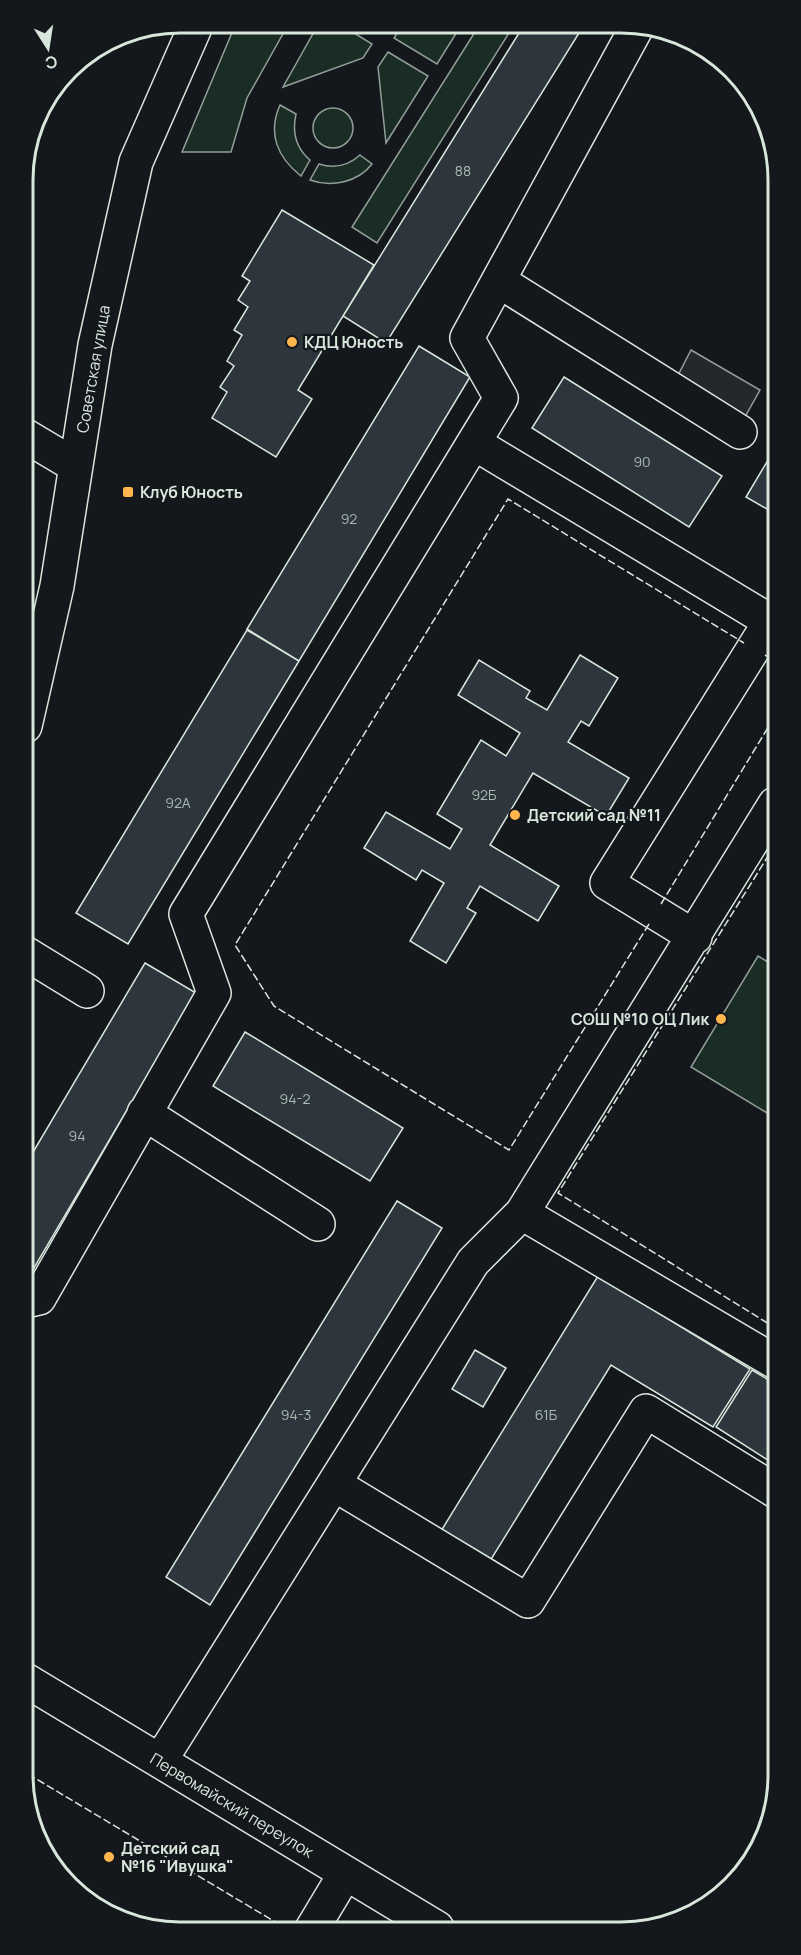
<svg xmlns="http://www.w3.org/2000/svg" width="801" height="1955" viewBox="0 0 801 1955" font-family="Manrope,sans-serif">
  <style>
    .green { fill: #1a2d24; stroke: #939e99; stroke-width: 1.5 }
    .parking { fill: #24282b; stroke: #939e99; stroke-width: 1.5 }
    .building { fill: #2c363c; stroke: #d8e6dc; stroke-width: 1.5 }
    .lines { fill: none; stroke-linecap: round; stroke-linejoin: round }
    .minor-casing { stroke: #d8e6dc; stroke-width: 36 }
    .minor { stroke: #14181c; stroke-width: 33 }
    .fence { stroke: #d8e6dc; stroke-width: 1.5; stroke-dasharray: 8 3; stroke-linecap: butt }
    .poi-dot { fill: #ffb74d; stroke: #14181c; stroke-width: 2 }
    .labels { text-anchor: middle; stroke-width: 4.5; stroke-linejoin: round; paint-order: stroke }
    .number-label { font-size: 14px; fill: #adbab4 }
    .poi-label { font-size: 16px; font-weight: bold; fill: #d8e6dc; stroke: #14181c; text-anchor: start }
    .street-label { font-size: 16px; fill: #d8e6dc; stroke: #14181c }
    .rim { fill: none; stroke: #d8e6dc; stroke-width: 3 }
  </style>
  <rect width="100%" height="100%" fill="#14181c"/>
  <!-- green -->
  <path class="green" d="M236,23H289L247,98L231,152H182Z
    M319,23H338L372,44L363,58L283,87Z
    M403,24H462L437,64L394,38Z
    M480,24L514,25L377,243L352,227Z
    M388,52L428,76L386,143L378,67Z
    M280,105L296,114C292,132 296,148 310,160L301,176C278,158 267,134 280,105Z
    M313 128a20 20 0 1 1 40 0a20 20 0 1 1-40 0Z
    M360,155L372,164C358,182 332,188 310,180L319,164C335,169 348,166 360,155Z
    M758,956L776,967V1098L767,1113L691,1067Z"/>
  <!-- parking -->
  <path class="parking" d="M691,350L760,390L741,424L673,385Z"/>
  <!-- building -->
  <path class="building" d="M524,25H584L386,343L343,316Z
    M282,210L374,265L298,390L312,399L276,457L212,418L227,392L220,387L234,366L227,361L242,335L234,330L248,307L238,300L250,281L242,276Z
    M419,346L470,377L299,661L247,629Z
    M564,377L722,476L689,527L532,428Z
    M774,450V513L746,497Z
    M247,630L299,661L128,944L76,913Z
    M580,655L618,678L589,726L581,721L568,742L629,778L606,816L533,773L490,845L559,886L538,921L480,886L467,908L476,913L446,963L410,941L444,883L422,870L416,880L364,848L386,812L450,849L462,829L437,814L481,740L506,756L520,733L458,695L479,660L530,691L526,698L547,710Z
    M145,963L196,993L28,1278L26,1164Z
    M245,1032L403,1128L370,1181L213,1086Z
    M397,1201L442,1228L210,1605L166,1577Z
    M598,1276L750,1369L713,1427L611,1365L490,1561L441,1531Z
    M475,1350L506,1368L483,1407L452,1389Z
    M752,1370L777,1385V1466L716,1427Z"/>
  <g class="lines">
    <!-- minor casing -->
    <g class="minor-casing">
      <path id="minor" d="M499,281L740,432
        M24,435L76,466
        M474,443L775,624
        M25,726L57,586L95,345L136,162L197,23
        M695,937L607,883L770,622
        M25,953L87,991
        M144,1113L318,1224
        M522,1213L777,1363
        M26,1301L39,1298L214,993L186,914L501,398L467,338L638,25
        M334,1484L528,1601L646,1411L777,1492
        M27,1681L437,1928
        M160,1761L473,1262L522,1213L775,804
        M312,1929L345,1874"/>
    </g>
    <!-- minor -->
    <use href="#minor" class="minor"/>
    <!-- fence -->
    <path class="fence" d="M765,655L775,661
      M775,845L558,1193L777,1329
      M661,904L775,716
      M649,924L509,1150L274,1006L235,945L508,499L744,643
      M28,1774L287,1929"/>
  </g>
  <!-- markers -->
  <g class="poi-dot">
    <circle cx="292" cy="342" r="6"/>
    <rect x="122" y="486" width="12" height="12" rx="3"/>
    <circle cx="515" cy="815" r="6"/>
    <circle cx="721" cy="1019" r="6"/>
    <circle cx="109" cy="1857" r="6"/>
  </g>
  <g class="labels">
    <!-- number labels -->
    <g class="number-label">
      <text x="463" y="176">88</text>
      <text x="642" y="467">90</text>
      <text x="349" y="524">92</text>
      <text x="484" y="800">92Б</text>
      <text x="178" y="808">92А</text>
      <text x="295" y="1104">94-2</text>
      <text x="77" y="1141">94</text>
      <text x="296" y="1420">94-3</text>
      <text x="546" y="1420">61Б</text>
    </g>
    <!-- poi labels -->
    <g class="poi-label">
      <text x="304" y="348">КДЦ Юность</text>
      <text x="140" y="498">Клуб Юность</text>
      <text x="527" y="821">Детский сад №11</text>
      <text x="709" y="1025" text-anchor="end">СОШ №10 ОЦ Лик</text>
      <text x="121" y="1854">Детский сад<tspan x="121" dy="18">№16 "Ивушка"</tspan></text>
    </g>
    <!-- street labels -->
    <g class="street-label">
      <text transform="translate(93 369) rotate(-80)" y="6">Советская улица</text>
      <text transform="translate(232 1805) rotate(31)" y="6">Первомайский переулок</text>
    </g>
  </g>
  <!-- crop -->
  <path d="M0 0H801V1955H0ZM180 33H621A147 147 0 0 1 768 180V1775A147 147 0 0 1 621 1922H180A147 147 0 0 1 33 1775V180A147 147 0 0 1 180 33Z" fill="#14181c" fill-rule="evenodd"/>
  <path class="rim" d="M180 33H621A147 147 0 0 1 768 180V1775A147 147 0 0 1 621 1922H180A147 147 0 0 1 33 1775V180A147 147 0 0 1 180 33Z"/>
  <!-- north arrow -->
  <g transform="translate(48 48) rotate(168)" stroke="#14181c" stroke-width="4.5" paint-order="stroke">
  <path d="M0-4.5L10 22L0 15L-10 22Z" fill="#d8e6dc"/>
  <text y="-9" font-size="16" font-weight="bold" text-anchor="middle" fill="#d8e6dc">С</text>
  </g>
</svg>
